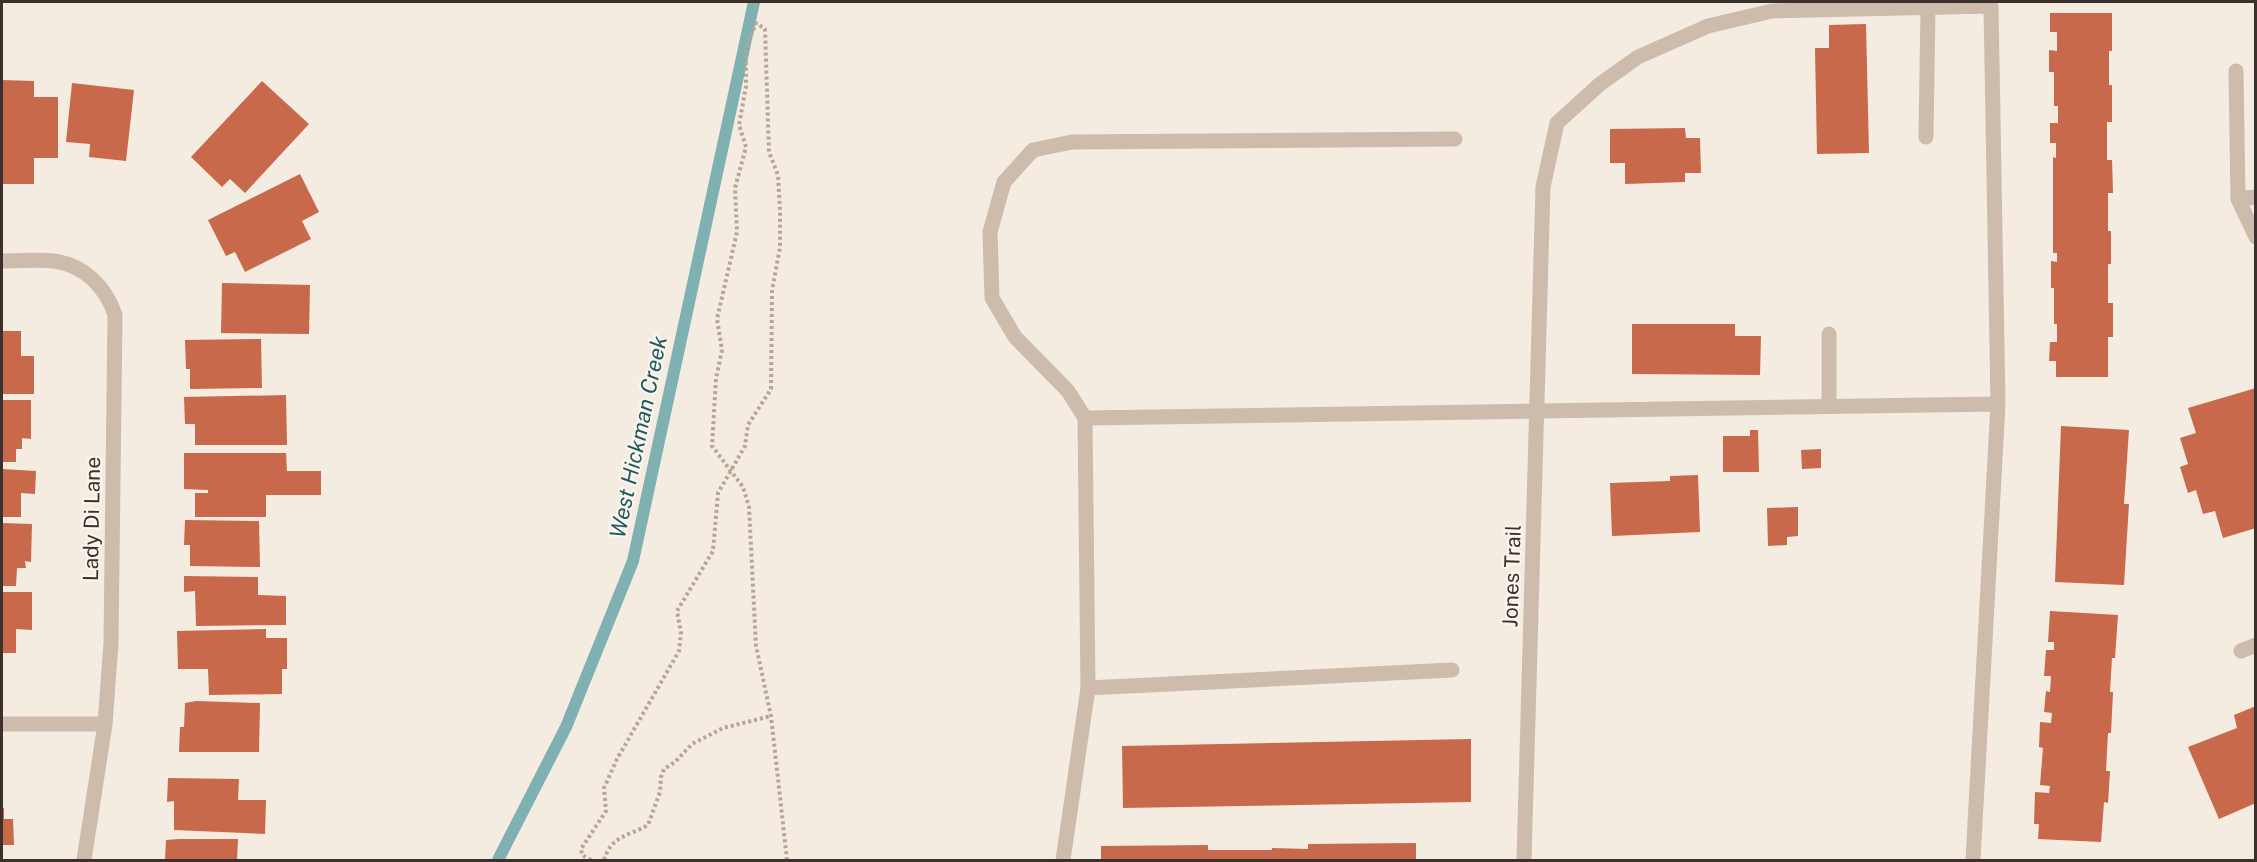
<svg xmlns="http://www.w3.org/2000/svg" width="2257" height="862" viewBox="0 0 2257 862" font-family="'Public Sans',sans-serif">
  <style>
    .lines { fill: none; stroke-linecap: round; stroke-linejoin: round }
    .stream { stroke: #7fb0b2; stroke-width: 12 }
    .building { fill: #c8694b }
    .path { stroke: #b9a596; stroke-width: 4; stroke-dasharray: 3 3; stroke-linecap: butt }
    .minor { stroke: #cdbbac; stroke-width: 15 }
    .labels { text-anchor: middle; stroke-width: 4.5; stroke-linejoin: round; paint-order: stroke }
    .street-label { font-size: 21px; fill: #3b302b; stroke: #fbf5ee }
    .water-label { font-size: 22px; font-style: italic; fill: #1f5a5e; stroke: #fbf5ee }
  </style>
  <rect width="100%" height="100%" fill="#f4ebe1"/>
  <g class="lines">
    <!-- stream -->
    <path class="stream" d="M498,860L566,727L633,561L754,2"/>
  </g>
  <!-- building -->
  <path class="building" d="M2050,13H2112V51H2109V85H2112V122H2107V160H2112L2113,193H2108V231H2111V264H2108V303H2113V337H2108V377H2056V361H2049L2050,342H2057V324H2054V288H2051V261L2057,262V253H2053V157L2056,158V143H2050V123H2058V106H2054V72H2049V50L2057,51V32H2050Z
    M1866,24L1869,153L1817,154L1815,48H1829V25Z
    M2,80L34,81V97H58V158H34V184H2Z
    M262,81L309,124L245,193L230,179L222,187L191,157Z
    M72,83L134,90L126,161L89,157L90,144L66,142Z
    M1685,128L1686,138H1700L1701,173H1685V182L1625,184V163H1610V129Z
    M300,174L319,212L302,221L311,239L245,272L235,252L226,256L208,220Z
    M222,283L310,285L309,334L221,333Z
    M1632,324H1735V336H1761L1760,375L1632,374Z
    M2,331H21V356H34V394H2Z
    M261,339L262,388L190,389V369H186L185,340Z
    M2256,388V528L2223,538L2215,511L2203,514L2196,490L2188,493L2180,467L2188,464L2180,438L2196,433L2188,408Z
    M286,395L287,445H195V424H185L184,397Z
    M2,400H31V439L22,438V449H16V462H2Z
    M2061,426L2129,430L2124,504H2129L2124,585L2055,582Z
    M1750,430H1758L1759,472H1723V436H1750Z
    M1821,449V468L1802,469L1801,450Z
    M184,453H286L287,471H321V495H266V517H195V493H208V490L184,489Z
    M2,469L36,471L35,494L21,493V517H2Z
    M1698,475L1700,532L1612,536L1610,483L1670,481V476Z
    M1798,507V536L1787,537V545L1768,546L1767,508Z
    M185,520L259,521L260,567L190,566V545H184Z
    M2,523L32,524L31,562L25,561L26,568H17L16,586H2Z
    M184,576L258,577V595L286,596V625L196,626L195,591L184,592Z
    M2,592H32V630L16,629V653H2Z
    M2050,611L2118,615L2115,658H2112L2110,692H2113L2111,733H2108L2106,771H2110L2108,803L2104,802L2101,842L2038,839L2039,824H2034L2035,792L2049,793L2050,786L2040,785L2043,748L2039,747L2040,722L2051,723L2052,713L2044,712L2046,691L2050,692L2051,676H2044L2046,650H2054V642H2048Z
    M266,629V638H287V669H282V694L209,695L208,669H178L177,631Z
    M196,701L260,703L259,752H179L180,727H184L185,703Z
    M2256,706V803L2219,819L2188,747L2237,728L2234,715Z
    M1471,739V802L1123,808L1122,746Z
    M168,778L239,779L238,800H266L265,834L174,830V801L167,802Z
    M2,808H4V819H13L14,845H2Z
    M179,839H238L237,860H165L166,840Z
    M1416,843V860H1101V846L1208,845V850H1272V848L1308,849V844Z"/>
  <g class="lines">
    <!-- path -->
    <path class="path" d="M591,860L582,855L581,849L606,811L604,788L617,759L679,651L681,633L677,611L713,551L718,493L745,446L748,425L771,389L772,291L780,247V211L778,175L769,152L765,29L756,23L746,48V86L739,125L746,147L735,188L737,232L717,319L722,350L716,379L712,446L743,487L749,507L756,646L771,716L787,860
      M604,860C612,835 627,837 648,825L660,792L661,777L664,769L675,762L692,744L723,728L771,716"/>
    <!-- minor -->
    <path class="minor" d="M2236,71L2238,199L2256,237
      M1926,137L1928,8
      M2238,199L2256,197
      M2,261C19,261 37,259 54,261C84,265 106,287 115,315L111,643L105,724L84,860
      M1829,334V406
      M1085,418L1998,404
      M2241,651L2256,645
      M1088,688L1452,670
      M2,724H105
      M1063,860L1088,688L1085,418L1068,391L1015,337L992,298L990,232L1004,182L1033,150L1072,142L1455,139
      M1524,860L1543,187L1557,123L1600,84L1638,57L1708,26L1772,11L1991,6L1998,404L1973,860"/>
  </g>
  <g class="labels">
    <!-- street labels -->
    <g class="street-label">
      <text transform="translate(92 519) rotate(-89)" y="7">Lady Di Lane</text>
      <text transform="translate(1512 576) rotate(-88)" y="7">Jones Trail</text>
    </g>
    <!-- water labels -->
    <g class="water-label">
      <text transform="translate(638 437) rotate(-78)" y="8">West Hickman Creek</text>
    </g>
  </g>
  <!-- border -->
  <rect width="2257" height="862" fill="none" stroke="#3b302b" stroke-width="6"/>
</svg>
